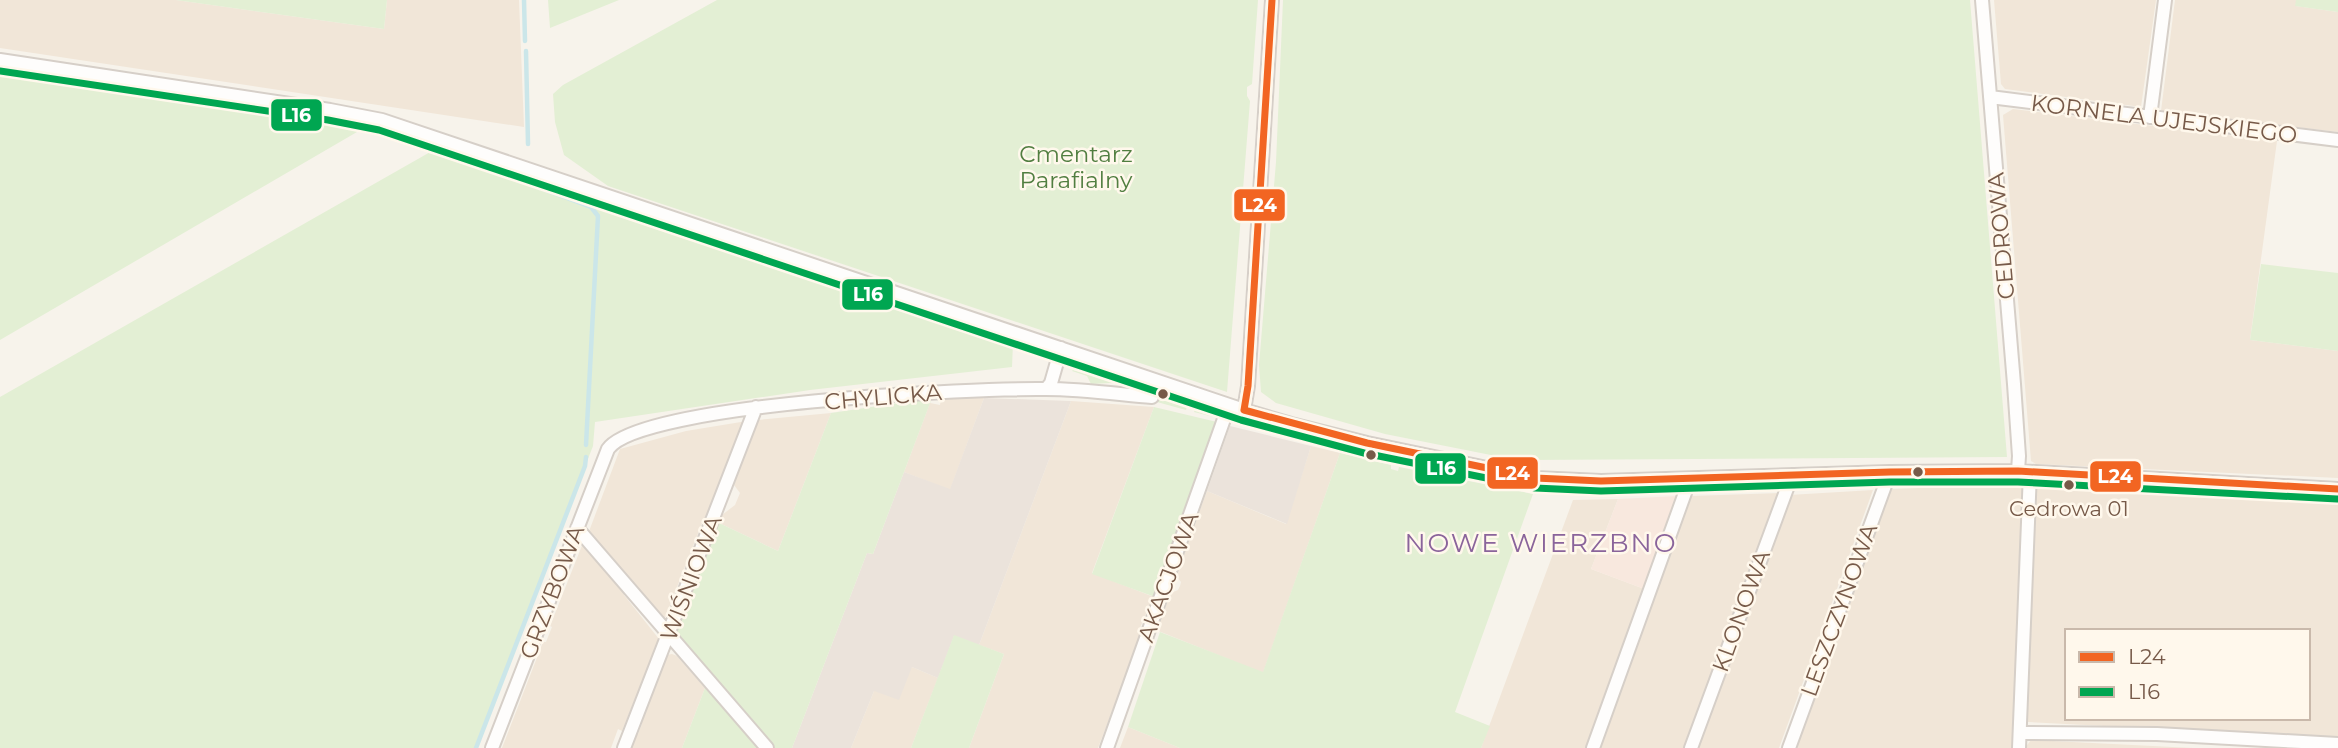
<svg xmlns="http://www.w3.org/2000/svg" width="2338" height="748" viewBox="0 0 2338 748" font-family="Montserrat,sans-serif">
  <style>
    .residential { fill: #f1e6d8; fill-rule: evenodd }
    .commercial { fill: #f8e8de }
    .industrial { fill: #ebe3db }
    .green { fill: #e3efd4 }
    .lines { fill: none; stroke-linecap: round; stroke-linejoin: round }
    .stream { stroke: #cbe6e9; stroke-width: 4.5 }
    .street-casing { stroke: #d6cfc8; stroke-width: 16 }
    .street { stroke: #fefdfc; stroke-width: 12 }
    .bus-1-casing { stroke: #fff8ec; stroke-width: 12 }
    .bus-2-casing { stroke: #fff8ec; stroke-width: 12 }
    .bus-1 { stroke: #f26522; stroke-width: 7 }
    .bus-2 { stroke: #00a651; stroke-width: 7 }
    .bus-dot { fill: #775a49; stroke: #fff8ec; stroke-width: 2.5 }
    .labels { text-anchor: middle; stroke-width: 5; stroke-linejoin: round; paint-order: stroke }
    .bus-label { font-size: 21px; fill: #775a49; stroke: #fff8ec }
    .street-label { font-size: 23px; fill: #775a49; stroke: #fff8ec }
    .park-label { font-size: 23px; fill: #517e40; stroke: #fff8ec }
    .quarter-label { font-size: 26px; letter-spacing: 2px; fill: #8a649b; stroke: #fff8ec }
    .line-badge { stroke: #fff8ec; stroke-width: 2.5 }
    .badge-label { font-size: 19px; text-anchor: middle; font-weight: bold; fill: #fff }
  </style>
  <rect width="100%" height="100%" fill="#f7f3eb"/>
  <!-- residential -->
  <path class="residential" d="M0,0H176L384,29L387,0H519L524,127L0,48Z
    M1994,0H2156L2141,107L2005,89L2001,84Z
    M2175,0H2296V6L2338,12V132L2161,111Z
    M2013,109L2277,141L2250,340L2338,351V478L2036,464L2031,461L2003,115Z
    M941,398H984L950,490L904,472L930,403L940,405Z
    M1071,401L1154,407L1092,573L1154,597L1144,618L1140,628L1142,633L1098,748H969L1004,654L979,645Z
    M831,413L778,551L719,523L722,515L735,505L740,493L734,485L758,420Z
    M747,421L717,499L713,502L709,510V520L704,518L663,623L588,534L620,449L686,431Z
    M1311,446L1340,453L1263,673L1156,630L1171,593L1178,590L1180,586L1181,582L1176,576L1207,491L1286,524Z
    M2032,482L2338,498V738L2028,722L2023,717L2026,660L2029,658L2030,645L2025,638ZM2067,631H2308V718H2067Z
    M2026,484L2014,748H1796L1891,489Z
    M1873,490L1779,748H1697L1789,495Z
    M1780,493L1687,748H1598L1691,496Z
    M1618,499L1591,569L1647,590L1589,748H1481L1573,500Z
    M583,543L626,590L624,595L659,639L622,731L618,729L611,748H502L543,642H546L552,627L550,626Z
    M672,654L677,656L705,688L682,748H630L634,736L638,734L642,724L641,720L667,655Z
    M912,667L938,678L911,748H851L874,691Z
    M1128,727L1180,748H1120Z
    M2031,740L2193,748H2025Z"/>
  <!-- commercial -->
  <path class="commercial" d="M1678,496L1647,590L1591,569L1618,499Z"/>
  <!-- industrial -->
  <path class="industrial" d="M984,398L1071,401L979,645L954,636L938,678L912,667L899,700L874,691L851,748H792L867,553L873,554L904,472L950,489Z
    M1230,426L1311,446L1287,524L1207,491Z"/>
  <!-- green -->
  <path class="green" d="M176,0H387L384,29Z
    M548,0H619L550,28Z
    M717,0H1258L1252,84L1247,87V96L1250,101L1227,392L608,186L564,155L555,122L553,94L563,85Z
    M1283,0H1970L2007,457L1516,460L1385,434L1276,403L1261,392L1259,365L1276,162Z
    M2296,0H2338V12L2295,6Z
    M0,70L369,125L0,340Z
    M439,147L536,181L540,186L1013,343L1012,367L810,390L595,422L593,446L475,748H0V397Z
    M2261,264L2338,273V351L2250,340Z
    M1073,370L1104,379L1107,370L1189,399L1186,410L1157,402L1156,392L1130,391L1129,382L1091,384L1087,376L1072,371Z
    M932,398L873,554L867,553L792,748H775L676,634L719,523L778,551L831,413Z
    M1198,402L1218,409L1220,413L1218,418L1194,412Z
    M1154,407L1217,422L1155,597L1092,574Z
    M1340,453L1391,465V469L1398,471L1399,467L1533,494L1455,712L1490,726L1481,748H1180L1128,727L1160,632L1263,672Z
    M954,635L1004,654L969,748H911Z
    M705,688L760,748H682Z"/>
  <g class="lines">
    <!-- stream -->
    <path class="stream" d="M524,0L525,41
      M526,51L528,144
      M531,180L535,186L591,207L598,216L586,445
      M476,748L585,466L586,457"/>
    <!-- street casing -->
    <g class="street-casing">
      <path id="street" d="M1982,0L2014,384L2019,456L2018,471
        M0,60L330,110L382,120L1244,410L1291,424L1367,443L1535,478L1601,481L1890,472L2018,471L2338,489
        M1990,97L2338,140
        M2150,117L2165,0
        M1046,389L1051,383L1061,348
        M1244,410L1248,386L1272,0
        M577,528L767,748
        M2020,733L2157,734L2338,744
        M492,748L608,449C640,403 979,388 1046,389C1081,389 1117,394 1152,397
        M624,748L756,407
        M1107,748L1229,405
        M1593,748L1690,479
        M1691,748L1792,475
        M1789,748L1890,472
        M2019,748L2030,472"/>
    </g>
    <!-- street -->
    <use href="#street" class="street"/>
    <!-- bus-1 casing -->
    <g class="bus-1-casing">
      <path id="bus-1" d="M1244,410L1367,443L1535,478L1601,481L1890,472L2018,471L2338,489
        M1244,410L1248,386L1272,0"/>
    </g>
    <!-- bus-2 casing -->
    <g class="bus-2-casing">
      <path id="bus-2" d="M0,71L328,120L379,130L1241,420L1364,453L1535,488L1601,491L1890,482H2018L2337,499"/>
    </g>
    <!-- bus-1 -->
    <use href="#bus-1" class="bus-1"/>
    <!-- bus-2 -->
    <use href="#bus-2" class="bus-2"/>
  </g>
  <!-- markers -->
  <g class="bus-dot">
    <circle cx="1163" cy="394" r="6"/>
    <circle cx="1371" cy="455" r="6"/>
    <circle cx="1918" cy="472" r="6"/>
    <circle cx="2069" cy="485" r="6"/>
  </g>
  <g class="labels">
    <!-- bus labels -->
    <g class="bus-label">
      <text x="2069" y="516">Cedrowa 01</text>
    </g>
    <!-- street labels -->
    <g class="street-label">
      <text transform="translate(2164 119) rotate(7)" y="8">KORNELA UJEJSKIEGO</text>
      <text transform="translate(2001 236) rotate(-95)" y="8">CEDROWA</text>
      <text transform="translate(883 397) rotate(-5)" y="8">CHYLICKA</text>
      <text transform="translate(1168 577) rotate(-70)" y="8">AKACJOWA</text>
      <text transform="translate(691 578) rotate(-69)" y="8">WIŚNIOWA</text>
      <text transform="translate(552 592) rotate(-69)" y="8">GRZYBOWA</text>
      <text transform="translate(1839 610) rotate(-70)" y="8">LESZCZYNOWA</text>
      <text transform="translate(1741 611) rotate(-70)" y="8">KLONOWA</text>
    </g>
    <!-- park labels -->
    <g class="park-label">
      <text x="1076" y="162">Cmentarz<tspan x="1076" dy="26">Parafialny</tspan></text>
    </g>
    <!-- quarter labels -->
    <g class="quarter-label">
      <text x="1541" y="552">NOWE WIERZBNO</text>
    </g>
  </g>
  <g class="line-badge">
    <rect x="270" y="98" width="53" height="34" rx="7" fill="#00a651"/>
    <rect x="1233" y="188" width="53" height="34" rx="7" fill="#f26522"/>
    <rect x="841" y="278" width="53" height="33" rx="7" fill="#00a651"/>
    <rect x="1414" y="452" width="53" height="33" rx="7" fill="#00a651"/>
    <rect x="1486" y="456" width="53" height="34" rx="7" fill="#f26522"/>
    <rect x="2089" y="460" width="53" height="33" rx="7" fill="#f26522"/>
  </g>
  <g class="badge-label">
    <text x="296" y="122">L16</text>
    <text x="1259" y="212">L24</text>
    <text x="868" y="301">L16</text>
    <text x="1441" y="475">L16</text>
    <text x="1512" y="480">L24</text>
    <text x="2115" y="483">L24</text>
  </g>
  <!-- legend -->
  <rect x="2065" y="629" width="245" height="91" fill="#fff8ec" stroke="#c9b9ab" stroke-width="2"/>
  <rect x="2079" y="652" width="35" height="10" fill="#f26522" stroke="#c9b9ab" stroke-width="2"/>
  <text x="2128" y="664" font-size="21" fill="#775a49">L24</text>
  <rect x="2079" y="687" width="35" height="10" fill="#00a651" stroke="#c9b9ab" stroke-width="2"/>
  <text x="2128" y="699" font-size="21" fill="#775a49">L16</text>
</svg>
